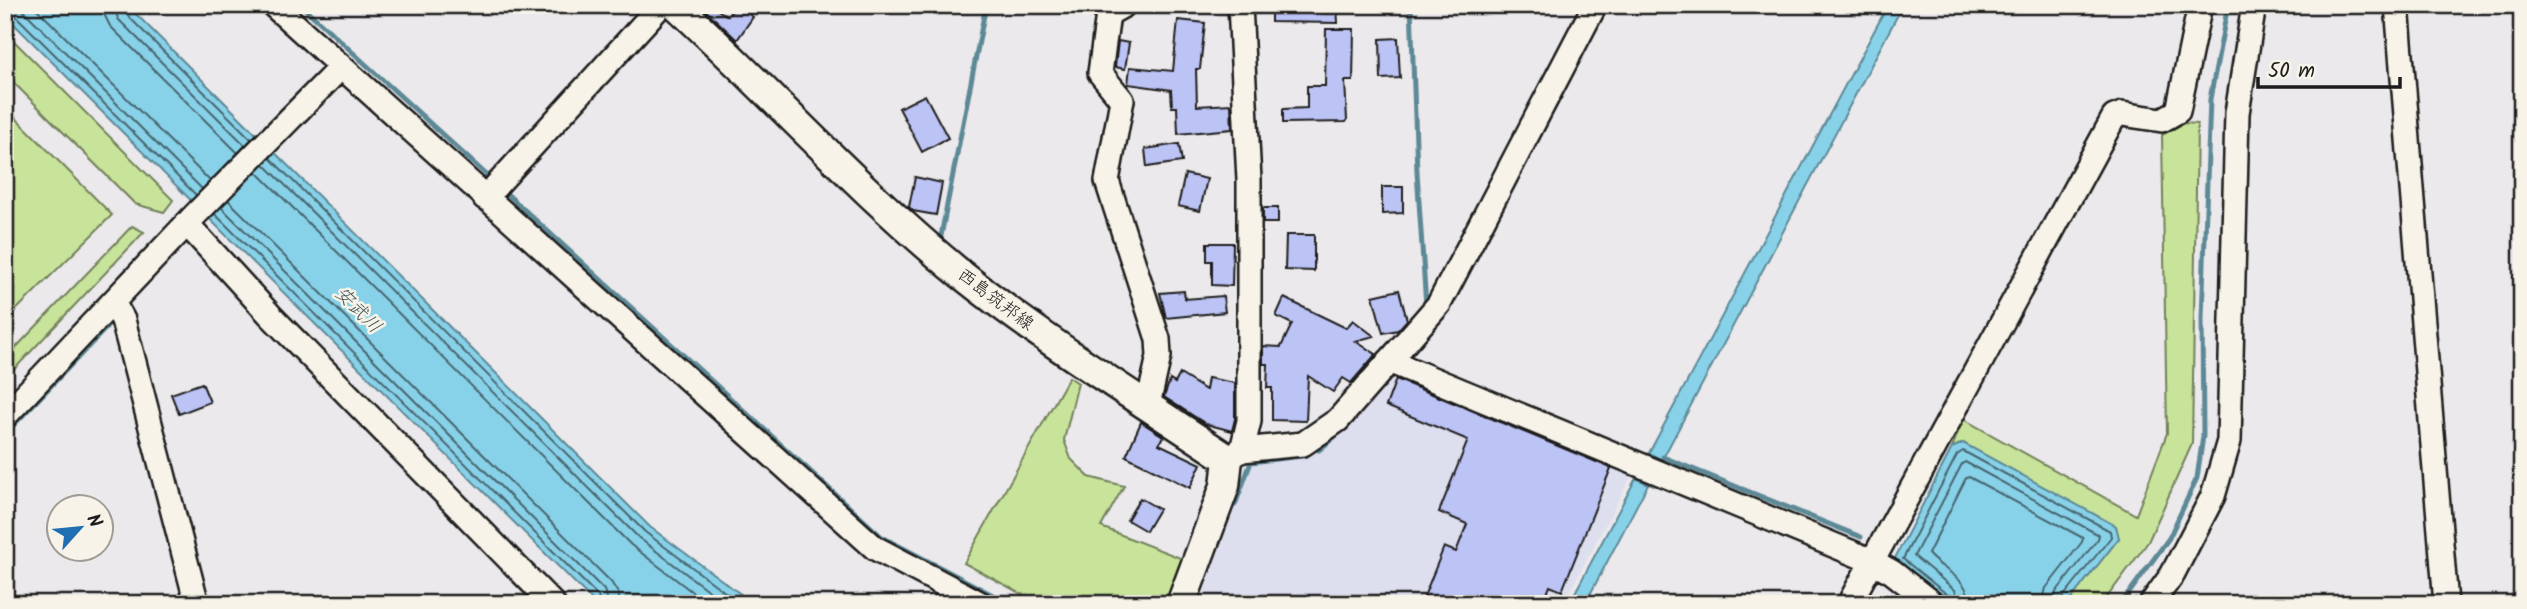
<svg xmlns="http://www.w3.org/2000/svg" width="2527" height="609" viewBox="0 0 2527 609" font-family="Kalam,'Klee One',sans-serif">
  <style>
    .built { fill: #dddeee }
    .green { fill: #c8e39a; stroke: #72805b; stroke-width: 2 }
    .water { fill: #88d2e9; stroke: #5d8997; stroke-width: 2 }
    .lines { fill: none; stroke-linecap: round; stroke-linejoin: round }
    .shore { stroke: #47656e; stroke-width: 2 }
    .stream { stroke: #5d8997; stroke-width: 5 }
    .building { fill: #bcc3f5; stroke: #1c1c1c; stroke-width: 2 }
    .minor-casing { stroke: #1c1c1c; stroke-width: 28 }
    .major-casing { stroke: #1c1c1c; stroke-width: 33 }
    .minor { stroke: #f7f3e8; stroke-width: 23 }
    .major { stroke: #f7f3e8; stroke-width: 28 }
    .labels { text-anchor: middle; stroke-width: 5; stroke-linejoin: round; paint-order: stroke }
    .street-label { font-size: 18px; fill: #1c1c1c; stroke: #f7f3e8 }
    .water-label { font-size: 19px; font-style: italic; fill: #3c535a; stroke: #f7f3e8 }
  </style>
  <rect width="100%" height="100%" fill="#ebe9eb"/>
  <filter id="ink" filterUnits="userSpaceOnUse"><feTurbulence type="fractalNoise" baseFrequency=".0143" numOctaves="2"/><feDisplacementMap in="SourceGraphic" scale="14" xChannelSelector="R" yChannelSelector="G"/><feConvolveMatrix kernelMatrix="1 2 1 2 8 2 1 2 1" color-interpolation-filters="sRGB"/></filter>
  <g filter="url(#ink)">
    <!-- built -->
    <path class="built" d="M1393,372L1634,471L1563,604H1192L1250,460L1306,452Z"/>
    <!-- green -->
    <path class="green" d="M5,32L173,200L164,212L135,204L5,74Z
      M5,107L112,215L5,321Z
      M2184,123L2197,124L2192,444L2148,542L2102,604H2067L2119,538L1963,443L1952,448L1963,419L2136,515L2167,433L2162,135Z
      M132,226L144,232L5,379V359Z
      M1069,377L1078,383L1064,440L1071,459L1089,477L1124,486L1101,527L1188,561L1168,604H1040L964,563Z"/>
    <!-- water -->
    <path class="water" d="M5,5H127L650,527L754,604H596L5,15Z
      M1888,5H1903L1662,460L1649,453Z
      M1963,443L2116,526L2119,538L2067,604H1948L1893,562L1952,448Z
      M1636,478L1648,484L1585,604H1569Z"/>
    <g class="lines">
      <!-- shore -->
      <path class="shore" d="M18,5L202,189
        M33,5L210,181
        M103,5L105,16L110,26L238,153
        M114,5L118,19L245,145
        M123,5L125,13L251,139
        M5,10L13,13L196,195
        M270,158L645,532L741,604
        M264,164L639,538L726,604
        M256,171L631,545L708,604
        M228,200L611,582L618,593L620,604
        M221,207L604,590L609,604
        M215,214L598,596L600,604
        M1951,604L1949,596L1903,559L1957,455L1963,451L2110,531L2111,537L2063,597L2062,604
        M1960,604L1955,590L1914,556L1962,464L1965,462L2099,535L2098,539L2056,592L2053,604
        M1970,604C1969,577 1942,571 1928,554L1966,478L1969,477L2083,538L2082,542L2046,588L2042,604"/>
      <!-- stream -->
      <path class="stream" d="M301,5L491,179
        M1411,5L1417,172L1426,306
        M506,193L882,537L1010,604
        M940,241L986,5
        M1379,390L1388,380
        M5,434L107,327
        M1319,450L1347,426
        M1663,457L1861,537
        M1235,505L1251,462L1302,456
        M2121,604L2169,538L2197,478L2203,436L2202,318L2210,99L2228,5"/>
    </g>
    <!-- building -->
    <path class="building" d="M700,5H709L728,16L736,5L753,17L737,40Z
      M1271,5H1337L1338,23L1271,22Z
      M1178,20L1205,23L1200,69H1196L1197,106L1231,104L1232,129L1178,134L1177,107H1172L1171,90L1128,84L1130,67L1173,71Z
      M1326,29H1354L1353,81H1345L1347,120L1346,122L1283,123V109L1307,108V86H1325Z
      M1398,38L1400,78L1381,79L1380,39Z
      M1118,41L1129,43L1125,69L1115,67Z
      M925,95L948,138L922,152L899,108Z
      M1179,144L1182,162L1147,167L1145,149Z
      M1185,174L1207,179L1200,211L1178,206Z
      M915,177L942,183L936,215L913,211L909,207Z
      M1382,187H1403V213L1382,214Z
      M1263,208H1278V223H1263Z
      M1286,235H1314V271L1285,270Z
      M1207,243H1233L1232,286L1212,285V261H1207Z
      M1399,290L1407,320L1398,330L1383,333L1373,296Z
      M1184,291L1185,299L1223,296L1225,312L1166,318L1160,293Z
      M1284,298L1346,328L1353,320L1374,336L1355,341L1376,354L1351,383L1343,378L1333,392L1308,376L1306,421L1272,420V388H1267L1268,364H1263V346L1281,347L1292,324L1276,316Z
      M1180,374L1206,390L1208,378L1235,383V419L1232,431L1206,424L1164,397L1170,380L1175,383Z
      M1396,379L1611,468L1562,591L1550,586L1543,604H1421L1444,547L1456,552L1467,524L1439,512L1468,440L1386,406Z
      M202,383L210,402L179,414L171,394Z
      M1141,422L1163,436L1159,444L1201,464L1190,488L1126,456Z
      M1140,498L1159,509L1146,531L1127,520Z"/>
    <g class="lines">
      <!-- minor casing -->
      <g class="minor-casing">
        <path id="minor" d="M273,5L875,548L981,604
          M1124,5L1108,14L1100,73L1122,100L1107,181L1158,339L1159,356L1148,405
          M1240,5L1249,180V421L1242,450
          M2397,5L2446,604
          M485,198L661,5
          M187,224L271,316L553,604
          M113,302L123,320L197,604
          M1389,361L1872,561L1892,572L1933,604
          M5,416L194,216L341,67
          M1228,459L1242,450L1303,444L1338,420L1439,304L1595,5
          M1849,604L2114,117L2122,114L2162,120L2178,111L2200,5
          M2151,604L2172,575L2213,496L2229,441L2237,113L2254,5"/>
      </g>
      <!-- major casing -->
      <g class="major-casing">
        <path id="major" d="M676,5C772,94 860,192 962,275C1046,342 1138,399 1228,459L1225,486L1181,604"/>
      </g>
      <!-- minor -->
      <use href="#minor" class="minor"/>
      <!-- major -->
      <use href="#major" class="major"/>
    </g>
  </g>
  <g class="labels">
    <!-- street labels -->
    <g class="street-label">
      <text transform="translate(996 299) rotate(37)" y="6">西島筑邦線</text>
    </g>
    <!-- water labels -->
    <g class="water-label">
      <text transform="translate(359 309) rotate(45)" y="7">安武川</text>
    </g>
  </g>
  <!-- margin -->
  <rect width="2527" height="609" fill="none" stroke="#f7f3e8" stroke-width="28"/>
  <rect x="14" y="14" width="2499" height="581" fill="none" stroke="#1c1c1c" stroke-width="2.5" filter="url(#ink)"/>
  <!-- north arrow -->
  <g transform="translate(80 528) rotate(63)"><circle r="33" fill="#f7f3e8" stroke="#9f9d96" stroke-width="2"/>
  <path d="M0-5L12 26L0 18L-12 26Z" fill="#1f6fb2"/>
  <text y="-10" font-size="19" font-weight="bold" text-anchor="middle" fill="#1c1c1c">N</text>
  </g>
  <!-- scale -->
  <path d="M2258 77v10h142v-10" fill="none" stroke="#1c1c1c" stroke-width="3.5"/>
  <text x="2268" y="77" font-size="21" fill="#1c1c1c" stroke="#f7f3e8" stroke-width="5" paint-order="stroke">50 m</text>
</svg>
